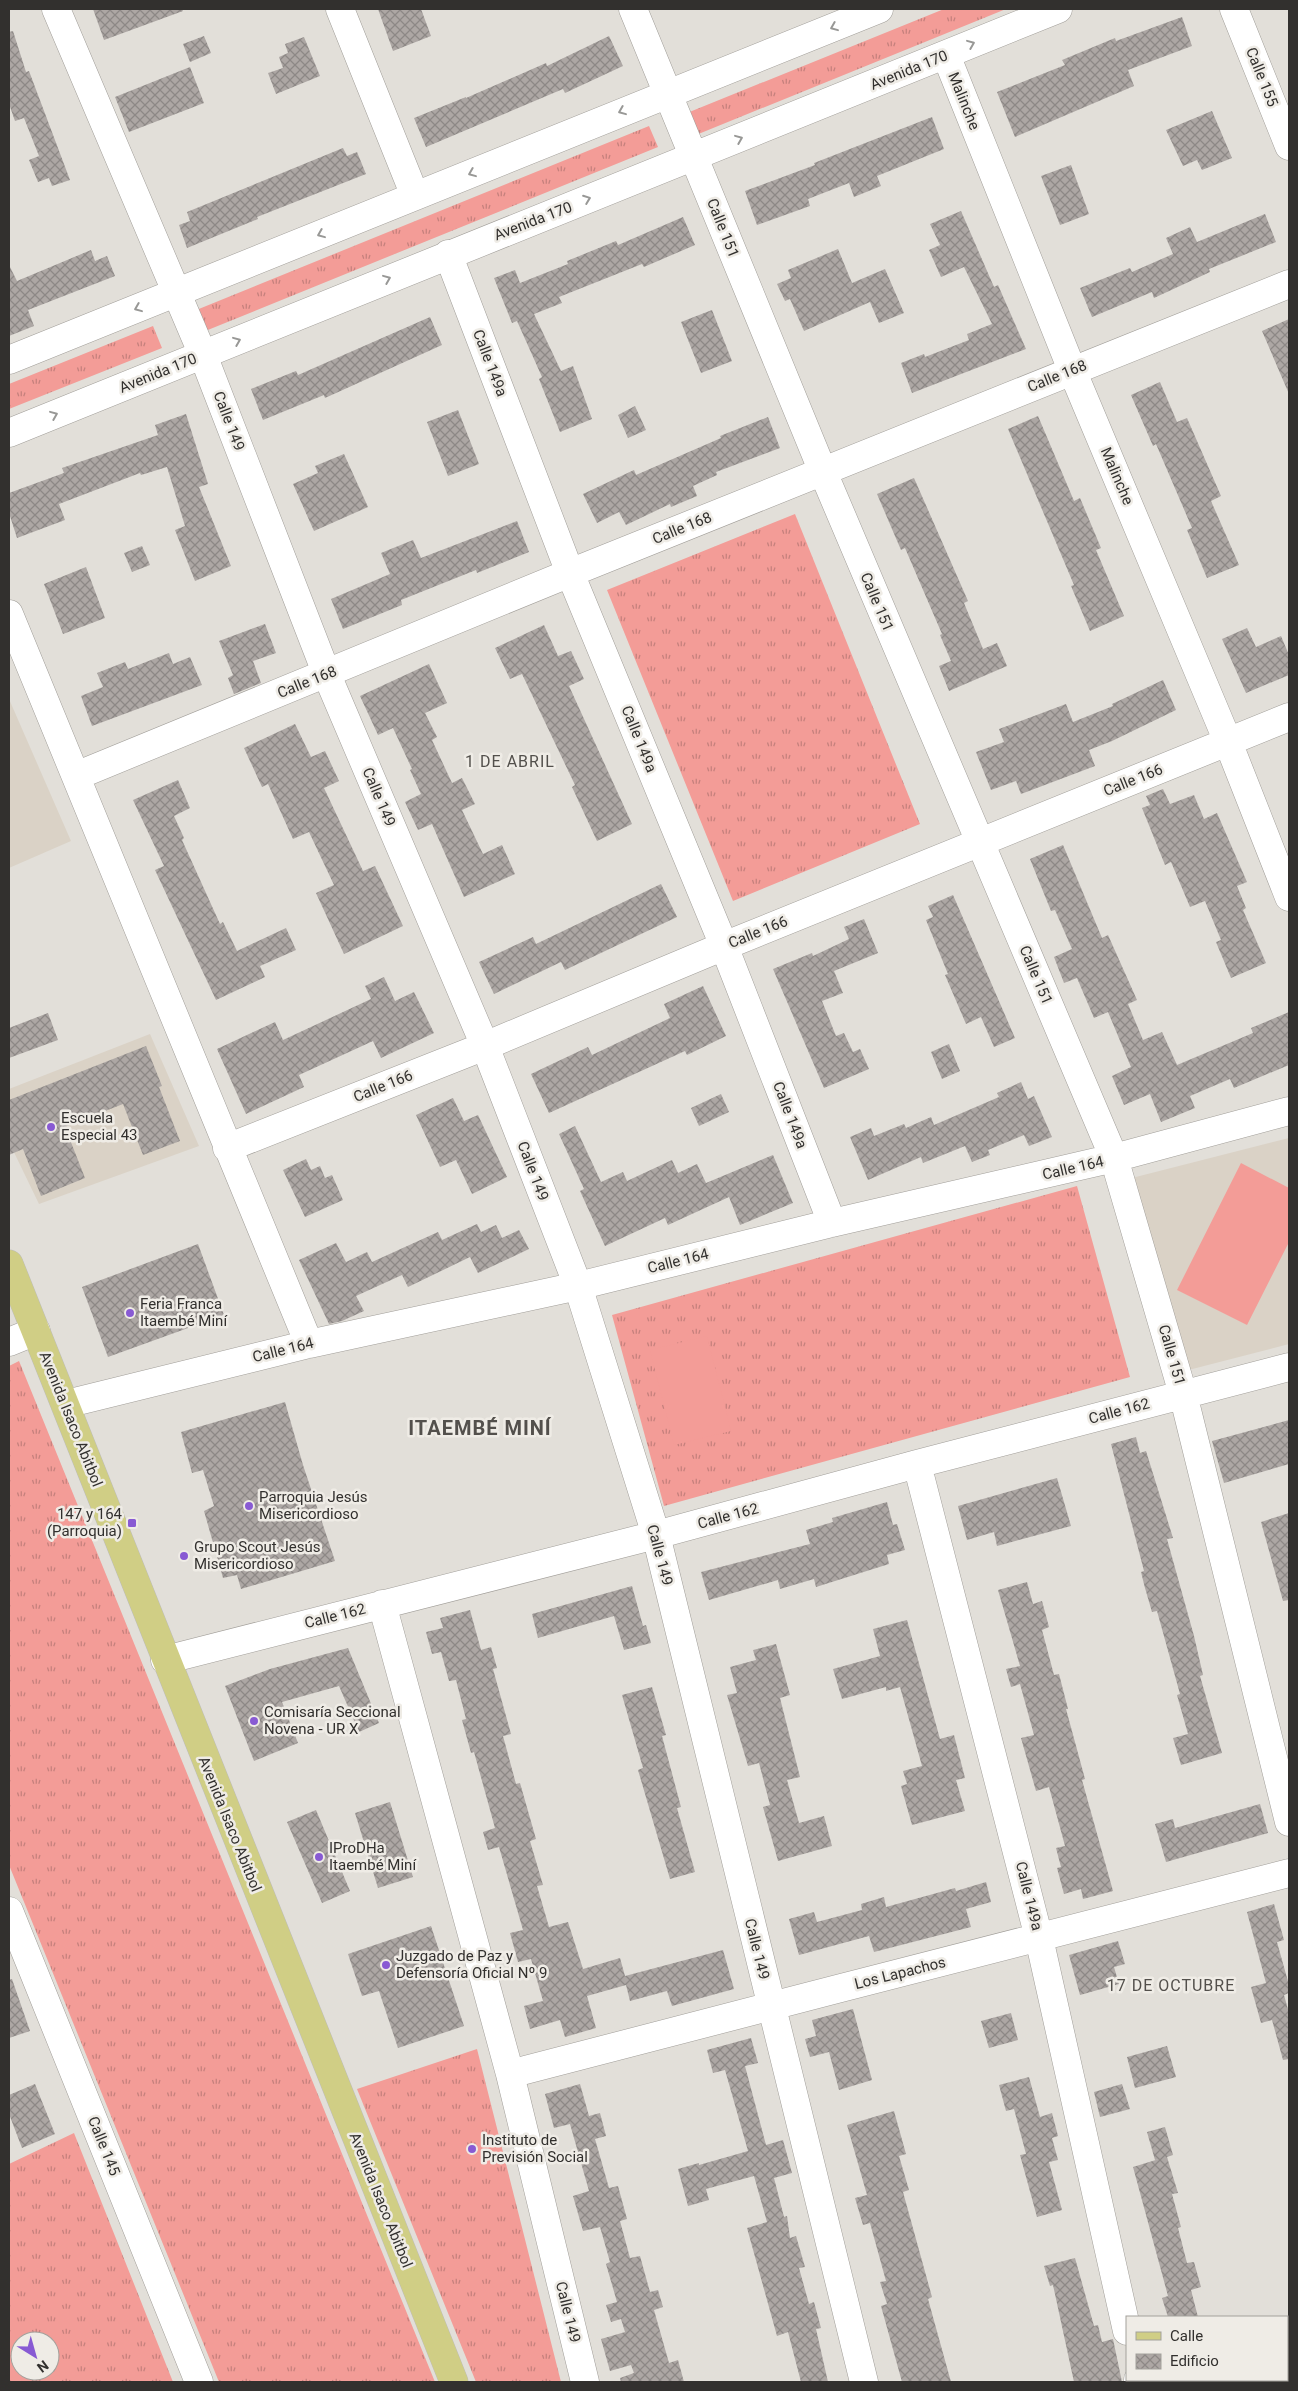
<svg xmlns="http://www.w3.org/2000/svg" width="1298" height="2391" viewBox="0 0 1298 2391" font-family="Roboto,sans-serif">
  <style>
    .built { fill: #dad2c6 }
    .grass { fill: url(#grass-tufts); fill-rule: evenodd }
    .garden { fill: #f39c97 }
    .building { fill: url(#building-cross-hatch) }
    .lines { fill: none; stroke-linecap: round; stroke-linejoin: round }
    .minor-casing { stroke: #a19e99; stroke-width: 29 }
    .major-casing { stroke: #bdbdbc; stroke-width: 29 }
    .minor { stroke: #fff; stroke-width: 28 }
    .major { stroke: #d0ce85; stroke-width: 28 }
    .oneway { stroke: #989896 }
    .poi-dot { fill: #885ad3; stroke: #efece6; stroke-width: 2 }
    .labels { text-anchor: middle; stroke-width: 5; stroke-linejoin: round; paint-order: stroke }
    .street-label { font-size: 15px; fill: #32302e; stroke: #efece6 }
    .poi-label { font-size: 15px; fill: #32302e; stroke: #efece6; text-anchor: start }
    .neighbourhood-label { font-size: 16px; letter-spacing: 1px; fill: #53504c; stroke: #efece6 }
    .district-label { font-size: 20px; font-weight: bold; letter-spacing: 1px; fill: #53504c; stroke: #efece6 }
  </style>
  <defs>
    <pattern id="grass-tufts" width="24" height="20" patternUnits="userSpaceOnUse" patternTransform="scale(1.25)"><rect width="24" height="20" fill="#f39c97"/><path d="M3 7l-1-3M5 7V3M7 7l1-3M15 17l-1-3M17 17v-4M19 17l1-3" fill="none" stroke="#c5807c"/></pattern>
    <pattern id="building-cross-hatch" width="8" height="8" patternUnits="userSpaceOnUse" patternTransform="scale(1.25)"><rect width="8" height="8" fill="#ada7a4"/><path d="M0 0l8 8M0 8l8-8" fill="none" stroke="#8d8886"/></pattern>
  </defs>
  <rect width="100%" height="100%" fill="#e2dfd9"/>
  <!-- built -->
  <path class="built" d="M9,699L71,841L9,868Z
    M150,1034L199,1146L39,1204L9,1142V1089Z
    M1289,1138V1344L1173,1374L1124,1180Z"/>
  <!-- grass -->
  <path class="grass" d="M944,9H1006L696,135L687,113Z
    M649,126L658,147L193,336L184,315Z
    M153,326L162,348L9,409V384Z
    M795,514L920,824L733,901L607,590Z
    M1077,1186L1130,1377L664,1506L612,1315Z
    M19,1361L435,2382H219L9,1865V1366Z
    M477,2049L561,2382H476L357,2089Z
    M74,2133L173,2382H9V2164ZM20,2341H50V2371H20Z"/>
  <!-- garden -->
  <path class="garden" d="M1241,1163L1289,1188V1242L1247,1325L1177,1290Z
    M707,1336L731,1431L674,1445L650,1350Z"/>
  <!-- building -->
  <path class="building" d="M93,9H182L183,11L104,40Z
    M378,9H421L431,36L393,51Z
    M1182,17L1192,46L1128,70L1134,86L1015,137L997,92L1065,65L1062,60L1115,38L1116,41Z
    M13,31L26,72L29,71L70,180L52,186L49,178L38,182L29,160L39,156L24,118L15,121L9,104V32Z
    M204,36L211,53L190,62L183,44Z
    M609,36L623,66L565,93L563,89L426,147L414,118L466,97V98L546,63L547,66Z
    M304,37L320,76L276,94L268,73L283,68L279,57L288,53L285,44Z
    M190,67L204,103L129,132L115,97Z
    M1212,111L1232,158L1202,170L1197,160L1183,166L1166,130Z
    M932,117L944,149L877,176L881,186L854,197L849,183L808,199L810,206L757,225L745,191L815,165L814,163Z
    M343,148L347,156L357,152L366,174L257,217L258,219L187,248L179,225L190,221L187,212Z
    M1071,165L1089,214L1060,225L1041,176Z
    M961,211L994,287L998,285L1026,349L912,393L901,363L924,354L925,357L969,340L967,334L992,324L964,267L941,277L929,250L940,245L930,224Z
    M1265,214L1276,242L1209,269L1210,272L1154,298L1152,292L1092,317L1080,288L1130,268L1132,272L1173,254L1166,238L1190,227L1197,242Z
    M683,217L695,245L644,267L642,264L559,297L562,303L534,314L561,371L573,366L592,419L560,432L539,379L542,377L517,321L512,323L494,278L515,270L520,283L568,264L567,261L616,241L618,245Z
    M838,249L852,283L885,269L904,313L879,323L870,302L804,331L790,299L785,301L777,284L791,278L788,270Z
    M91,250L95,261L107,256L115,276L28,310L34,326L9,336V265L17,281Z
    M712,310L732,361L701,373L681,322Z
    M430,317L442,345L325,398L324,395L263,420L251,389L296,371L298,375Z
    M1289,319V394L1262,331Z
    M1160,382L1177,422L1187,418L1221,496L1211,501L1239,565L1207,578L1187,530L1192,528L1156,444L1153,446L1131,395Z
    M635,406L646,430L628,438L618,415Z
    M458,410L479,464L448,476L427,422Z
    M186,414L208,484L199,487L231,566L195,581L175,530L185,526L167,467L141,475L140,473L59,504L65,520L17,538L9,513V493L64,473L62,468L158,435L155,425Z
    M1038,416L1074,501L1080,498L1101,548L1096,550L1124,616L1090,631L1071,586L1074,585L1008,429Z
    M768,417L780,448L716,472L717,475L693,486L697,496L671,507L670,504L626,525L619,512L597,523L583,494L634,470L636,475L721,438L720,436Z
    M344,454L368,507L314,531L293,484L318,473L315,466Z
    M914,478L968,601L964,603L983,649L997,643L1007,666L949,691L939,666L951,661L940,635L942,634L905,548L901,550L877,494Z
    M517,521L529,552L477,573L476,570L401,600L402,605L343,629L331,599L390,574L381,553L413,540L421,558Z
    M142,546L150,565L132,572L124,553Z
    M86,567L105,618L63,634L44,584Z
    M265,624L276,653L253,661L261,683L234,694L228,678L233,675L219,641Z
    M544,625L558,656L571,651L584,679L569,686L632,824L597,841L572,787L575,785L522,674L510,679L495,648Z
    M1247,628L1256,647L1281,636L1289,655V675L1246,693L1222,639Z
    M169,653L173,664L190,657L202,685L92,726L81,696L103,687L97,673L125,662L128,669Z
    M429,664L447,703L425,713L437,737L432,740L452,783L462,778L475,804L462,810L483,854L502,845L515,874L464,897L432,824L418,830L405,802L421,794L410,770L412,769L393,728L378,735L360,696Z
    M1163,680L1176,710L1112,741L1089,750L1095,766L1021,794L1016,781L991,790L976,752L1004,742L999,729L1066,704L1073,722L1113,706L1112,704Z
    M295,724L311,757L325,751L339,781L324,788L363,871L375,866L403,926L344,954L316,893L334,885L309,832L293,839L268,784L262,787L244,748Z
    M178,780L190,808L174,816L184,838L182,840L220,924L223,922L237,951L286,928L296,950L260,966L265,977L216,1000L155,870L164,866L133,800Z
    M1163,789L1170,804L1194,795L1204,819L1217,813L1247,882L1237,886L1246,908L1243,910L1266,963L1231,978L1216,942L1221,940L1205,901L1190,907L1171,862L1165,865L1142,808L1150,805L1146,796Z
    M1063,845L1102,938L1108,935L1137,1000L1128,1004L1143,1040L1162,1032L1177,1065L1253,1033L1251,1028L1289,1012V1065L1234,1088L1230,1079L1190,1096L1195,1108L1161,1122L1150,1094L1124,1105L1112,1076L1131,1067L1108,1012L1094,1018L1077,978L1064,983L1054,957L1072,949L1055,910L1051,911L1030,859Z
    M661,884L677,917L565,970L561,962L494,994L479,962L533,937L536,944Z
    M953,895L1015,1038L994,1047L981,1017L966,1024L945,975L948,974L926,920L933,917L928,906Z
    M864,919L878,953L834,971L843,993L822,1001L836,1036L844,1033L853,1052L860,1049L869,1069L824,1088L773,969L812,953L813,956L849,939L844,927Z
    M384,977L395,1001L414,992L434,1033L381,1058L373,1041L299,1075L304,1087L246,1114L217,1049L275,1022L283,1040L371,999L365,986Z
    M703,986L726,1036L687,1055L685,1051L549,1113L531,1074L588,1047L592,1055L670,1018L664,1004Z
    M48,1013L58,1040L9,1058V1028Z
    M949,1044L960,1071L942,1079L931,1052Z
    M146,1046L162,1086L159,1087L180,1141L143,1155L123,1104L65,1127L85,1178L41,1196L23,1149L9,1155V1100Z
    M1021,1082L1028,1099L1034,1096L1052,1137L1029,1146L1024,1135L988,1150L990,1155L972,1162L965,1146L923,1163L921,1157L868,1180L850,1137L871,1128L874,1136L904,1124L906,1128L931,1117L934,1125L999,1097L997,1093Z
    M721,1094L729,1112L699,1126L691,1108Z
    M453,1098L464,1121L478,1115L507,1177L472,1194L456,1160L440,1167L416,1115Z
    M575,1126L601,1182L623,1172L627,1181L672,1160L678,1173L697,1164L706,1183L773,1155L793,1203L740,1225L729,1197L668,1225L665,1218L605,1246L580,1191L584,1189L559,1134Z
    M306,1159L311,1170L320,1166L325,1178L332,1175L343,1200L305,1217L283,1170Z
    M477,1224L481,1232L496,1225L502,1238L519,1230L529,1249L478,1273L470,1257L408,1287L402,1275L356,1296L364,1311L342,1321L329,1324L299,1260L336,1243L346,1262L367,1252L372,1262L438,1232L442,1240Z
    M198,1244L224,1315L108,1357L82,1287Z
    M285,1402L303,1465L335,1561L241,1589L237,1575L223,1578L204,1511L214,1506L203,1470L192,1473L181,1432Z
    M1289,1420V1464L1224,1483L1212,1441Z
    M1136,1437L1140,1453L1146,1451L1173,1538L1167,1539L1194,1636L1203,1675L1200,1676L1222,1753L1181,1765L1173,1738L1188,1734L1177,1695L1180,1694L1157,1611L1152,1612L1145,1588L1141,1572L1144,1571L1111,1444Z
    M1057,1478L1071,1526L997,1546L994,1532L967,1540L958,1506Z
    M887,1502L893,1525L897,1524L905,1550L887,1555L889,1564L816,1587L814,1579L780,1589L778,1580L709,1600L701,1572L810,1544L806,1530L833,1522L832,1518Z
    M1289,1513V1600L1283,1601L1261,1522Z
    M1027,1582L1033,1604L1042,1601L1049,1627L1042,1630L1054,1675L1059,1674L1068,1709H1066L1085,1779L1082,1780L1113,1891L1083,1899L1081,1889L1064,1894L1057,1868L1061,1867L1056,1848L1065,1846L1049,1787L1036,1791L1021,1738L1034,1735L1020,1684L1011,1687L1006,1669L1020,1666L998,1590Z
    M632,1586L643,1626L646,1625L651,1643L624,1650L614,1616L538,1638L532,1614Z
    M470,1610L481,1650L491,1647L497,1668L493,1669L511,1734L503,1736L516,1784L520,1783L536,1839L530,1841L543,1885L537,1886L549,1927L568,1922L583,1969L620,1958L625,1976L723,1950L734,1989L672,2006L667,1991L630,2001L626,1985L587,1996L596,2028L565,2037L560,2020L530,2029L524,2006L543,2001L531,1959L518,1962L510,1933L523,1930L499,1847L488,1850L483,1832L495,1828L474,1752L471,1753L462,1720L466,1719L456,1680L449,1681L441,1652L432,1654L426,1632L443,1628L440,1618Z
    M907,1620L940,1739L954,1735L965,1778L956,1780L965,1811L912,1825L901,1786L907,1784L903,1771L922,1766L900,1687L886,1691V1687L842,1699L833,1669L880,1656L873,1629Z
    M776,1644L790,1695L780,1698L800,1777L787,1780L799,1823L824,1816L832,1846L778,1861L763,1807L770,1805L759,1763L748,1766L727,1695L737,1693L730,1667L756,1660L753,1650Z
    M348,1648L379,1723L359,1732L339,1686L282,1702L298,1743L254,1761L225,1686L270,1669Z
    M652,1687L666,1735L662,1736L681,1807L677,1808L695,1872L670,1879L638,1770L643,1768L622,1695Z
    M390,1802L413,1877L378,1888L355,1813Z
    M1260,1804L1268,1833L1166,1862L1155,1824L1173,1819L1175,1828Z
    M316,1810L350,1891L322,1903L287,1822Z
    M986,1882L991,1902L966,1909L971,1927L874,1952L869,1936L799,1955L789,1919L814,1912L817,1922L862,1910L861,1904L884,1897L886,1907L955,1888L956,1891Z
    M1274,1904L1284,1940L1277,1942L1289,1985V1993L1284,1995L1289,2013V2059L1283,2060L1272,2020L1261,2023L1251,1987L1266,1983L1247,1912Z
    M431,1926L464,2026L398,2048L379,1991L362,1996L348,1954Z
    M1118,1941L1125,1964L1114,1967L1119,1984L1080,1995L1069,1955Z
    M12,1979L30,2031L9,2038V1980Z
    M853,2009L872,2080L839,2090L829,2052L810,2057L805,2039L816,2036L812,2020Z
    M1011,2013L1018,2040L989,2048L981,2021Z
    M751,2038L758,2063L745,2066L766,2145L783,2140L792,2173L774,2178L784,2217L787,2216L790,2238L796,2236L805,2267L799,2268L809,2304L814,2302L821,2328L816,2329L828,2382H801L788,2332L777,2336L747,2228L767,2222L754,2176L706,2189L709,2200L688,2206L678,2169L699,2163V2165L748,2151L725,2070L713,2073L707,2050Z
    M1167,2046L1176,2077L1135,2088L1127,2057Z
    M1029,2077L1040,2117L1052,2113L1058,2136L1052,2138L1058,2160L1049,2162L1062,2210L1037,2217L1020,2155L1026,2154L1014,2109L1006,2111L999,2085Z
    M35,2084L55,2134L22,2148L9,2114V2095Z
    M580,2084L589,2116L600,2113L606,2136L595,2139L609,2188L618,2186L627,2219L620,2221L630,2258L640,2256L650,2292L658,2290L663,2307L654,2310L669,2363L678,2360L684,2382H621L620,2378L634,2373L631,2365L610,2371L601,2339L625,2332L621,2319L611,2322L606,2305L617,2302L606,2264L610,2262L600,2227L583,2231L573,2196L589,2191L570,2124L554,2128L545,2094Z
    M1122,2084L1130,2109L1100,2117L1094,2092Z
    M894,2111L906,2154L899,2156L909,2190L903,2192L932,2297L928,2299L951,2382H902L881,2306L887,2304L880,2282L886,2281L870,2223L863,2225L855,2198L867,2195L847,2125Z
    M1165,2127L1173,2155L1167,2157L1178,2193L1172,2194L1181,2227L1178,2228L1187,2263L1194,2262L1201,2287L1191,2290L1198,2317H1168L1162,2298L1168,2296L1133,2167L1159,2159L1155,2160L1147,2132Z
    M1075,2258L1094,2326L1098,2325L1102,2342L1113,2339L1122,2382H1074L1053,2285L1050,2286L1044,2266Z"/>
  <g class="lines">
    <!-- minor casing -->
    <g class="minor-casing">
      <path id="minor" d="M56,9L203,355L327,675L485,1046L578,1286L656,1535L864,2382
        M340,9L415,196
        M633,9L823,472L1114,1158L1183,1394L1289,1822
        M1234,9L1289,146
        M946,55L1072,370L1228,742L1289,897
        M448,254L570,573L724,946L832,1223
        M9,360L879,9
        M9,433L1058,9
        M9,614L309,1344
        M76,776L570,573L1289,284
        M227,1148L485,1046L724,946L1289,717
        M9,1342L36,1331
        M66,1404L309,1344L578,1286L832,1223L1114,1158L1289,1111
        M917,1464L1039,1938L1127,2331
        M382,1604L510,2074L585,2382
        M165,1660L656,1535L917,1464L1289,1367
        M9,1911L199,2382
        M510,2074C769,2005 1030,1941 1289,1873
        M1138,2380V2382"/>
    </g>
    <!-- major casing -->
    <g class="major-casing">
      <path id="major" d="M9,1264L454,2382"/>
    </g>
    <!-- minor -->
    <use href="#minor" class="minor"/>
    <!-- major -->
    <use href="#major" class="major"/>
  </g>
  <!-- one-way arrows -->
  <defs><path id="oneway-chevron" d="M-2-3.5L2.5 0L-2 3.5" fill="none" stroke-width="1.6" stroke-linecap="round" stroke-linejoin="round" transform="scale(1.25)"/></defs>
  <g class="oneway">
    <use href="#oneway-chevron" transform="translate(834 27) rotate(158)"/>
    <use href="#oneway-chevron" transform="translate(971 44) rotate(-22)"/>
    <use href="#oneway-chevron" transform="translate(622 111) rotate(158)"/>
    <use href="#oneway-chevron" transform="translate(739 139) rotate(-22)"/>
    <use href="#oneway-chevron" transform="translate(472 173) rotate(158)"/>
    <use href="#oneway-chevron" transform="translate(587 199) rotate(-21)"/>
    <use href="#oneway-chevron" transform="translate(321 234) rotate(158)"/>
    <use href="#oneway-chevron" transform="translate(387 279) rotate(-22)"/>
    <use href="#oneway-chevron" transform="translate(138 308) rotate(158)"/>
    <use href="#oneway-chevron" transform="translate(237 341) rotate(-22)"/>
    <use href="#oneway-chevron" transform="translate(54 415) rotate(-22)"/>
  </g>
  <!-- markers -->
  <g class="poi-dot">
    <circle cx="51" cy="1127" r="5"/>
    <circle cx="130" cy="1313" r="5"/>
    <circle cx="249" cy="1506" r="5"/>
    <rect x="127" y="1518" width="10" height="10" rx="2.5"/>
    <circle cx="184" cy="1556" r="5"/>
    <circle cx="254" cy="1721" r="5"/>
    <circle cx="319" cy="1857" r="5"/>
    <circle cx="386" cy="1965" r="5"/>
    <circle cx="472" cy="2149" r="5"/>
  </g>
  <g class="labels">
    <!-- street labels -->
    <g class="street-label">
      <text transform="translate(909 70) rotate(-22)" y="5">Avenida 170</text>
      <text transform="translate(1262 77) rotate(68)" y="5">Calle 155</text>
      <text transform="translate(964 101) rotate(68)" y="5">Malinche</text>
      <text transform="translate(533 221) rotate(-21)" y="5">Avenida 170</text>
      <text transform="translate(723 228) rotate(68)" y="5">Calle 151</text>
      <text transform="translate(490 363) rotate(69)" y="5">Calle 149a</text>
      <text transform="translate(158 373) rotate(-22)" y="5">Avenida 170</text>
      <text transform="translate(1057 376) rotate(-22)" y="5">Calle 168</text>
      <text transform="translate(229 421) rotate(69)" y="5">Calle 149</text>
      <text transform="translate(1117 476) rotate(67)" y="5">Malinche</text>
      <text transform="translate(682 528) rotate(-22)" y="5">Calle 168</text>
      <text transform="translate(877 602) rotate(67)" y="5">Calle 151</text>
      <text transform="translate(307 682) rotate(-22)" y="5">Calle 168</text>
      <text transform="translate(639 739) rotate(68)" y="5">Calle 149a</text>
      <text transform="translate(1133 780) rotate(-22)" y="5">Calle 166</text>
      <text transform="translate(379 797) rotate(67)" y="5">Calle 149</text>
      <text transform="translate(758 932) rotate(-22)" y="5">Calle 166</text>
      <text transform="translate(1036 975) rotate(67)" y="5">Calle 151</text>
      <text transform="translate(383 1086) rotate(-22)" y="5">Calle 166</text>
      <text transform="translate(790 1115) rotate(69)" y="5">Calle 149a</text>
      <text transform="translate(1073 1168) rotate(-13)" y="5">Calle 164</text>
      <text transform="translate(533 1171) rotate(69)" y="5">Calle 149</text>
      <text transform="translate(678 1261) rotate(-14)" y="5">Calle 164</text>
      <text transform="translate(283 1350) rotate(-14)" y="5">Calle 164</text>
      <text transform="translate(1172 1355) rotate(74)" y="5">Calle 151</text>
      <text transform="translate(1119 1411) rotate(-15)" y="5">Calle 162</text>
      <text transform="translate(71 1419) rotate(68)" y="5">Avenida Isaco Abitbol</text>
      <text transform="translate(728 1516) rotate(-15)" y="5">Calle 162</text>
      <text transform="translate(660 1555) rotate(75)" y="5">Calle 149</text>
      <text transform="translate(335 1616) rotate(-14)" y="5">Calle 162</text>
      <text transform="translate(230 1824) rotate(68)" y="5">Avenida Isaco Abitbol</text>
      <text transform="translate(1029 1896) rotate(76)" y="5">Calle 149a</text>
      <text transform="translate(757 1949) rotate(76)" y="5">Calle 149</text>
      <text transform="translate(900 1973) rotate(-14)" y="5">Los Lapachos</text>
      <text transform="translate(104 2146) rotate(68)" y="5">Calle 145</text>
      <text transform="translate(381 2200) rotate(68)" y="5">Avenida Isaco Abitbol</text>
      <text transform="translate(568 2312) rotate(76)" y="5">Calle 149</text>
    </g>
    <!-- poi labels -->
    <g class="poi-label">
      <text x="61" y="1123">Escuela<tspan x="61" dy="17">Especial 43</tspan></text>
      <text x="140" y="1309">Feria Franca<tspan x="140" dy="17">Itaembé Miní</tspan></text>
      <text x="259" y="1502">Parroquia Jesús<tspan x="259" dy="17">Misericordioso</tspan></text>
      <text x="122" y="1519" text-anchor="end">147 y 164<tspan x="122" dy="17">(Parroquia)</tspan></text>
      <text x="194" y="1552">Grupo Scout Jesús<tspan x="194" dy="17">Misericordioso</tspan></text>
      <text x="264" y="1717">Comisaría Seccional<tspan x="264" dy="17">Novena - UR X</tspan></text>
      <text x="329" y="1853">IProDHa<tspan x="329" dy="17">Itaembé Miní</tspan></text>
      <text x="396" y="1961">Juzgado de Paz y<tspan x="396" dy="17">Defensoría Oficial Nº 9</tspan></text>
      <text x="482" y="2145">Instituto de<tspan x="482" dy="17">Previsión Social</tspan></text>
    </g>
    <!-- neighbourhood labels -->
    <g class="neighbourhood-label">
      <text x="510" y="767">1 DE ABRIL</text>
      <text x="1171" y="1991">17 DE OCTUBRE</text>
    </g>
    <!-- district labels -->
    <g class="district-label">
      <text x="480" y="1435">ITAEMBÉ MINÍ</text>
    </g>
  </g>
  <!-- border -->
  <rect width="1298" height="2391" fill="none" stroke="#32302e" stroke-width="20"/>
  <!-- legend -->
  <rect x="1126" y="2316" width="162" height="65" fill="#efece6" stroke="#a3a19c"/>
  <rect x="1136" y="2332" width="25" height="8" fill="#d0ce85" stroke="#a3a19c"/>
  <text x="1170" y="2341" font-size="15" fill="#32302e">Calle</text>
  <rect x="1136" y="2354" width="25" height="15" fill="url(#building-cross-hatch)" stroke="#a3a19c"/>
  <text x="1170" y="2366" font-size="15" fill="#32302e">Edificio</text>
  <!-- north arrow -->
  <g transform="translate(35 2356) rotate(143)"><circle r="24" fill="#efece6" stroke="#a3a19c"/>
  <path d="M0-4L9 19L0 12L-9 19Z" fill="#885ad3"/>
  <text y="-8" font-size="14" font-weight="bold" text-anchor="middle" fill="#32302e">N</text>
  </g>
</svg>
